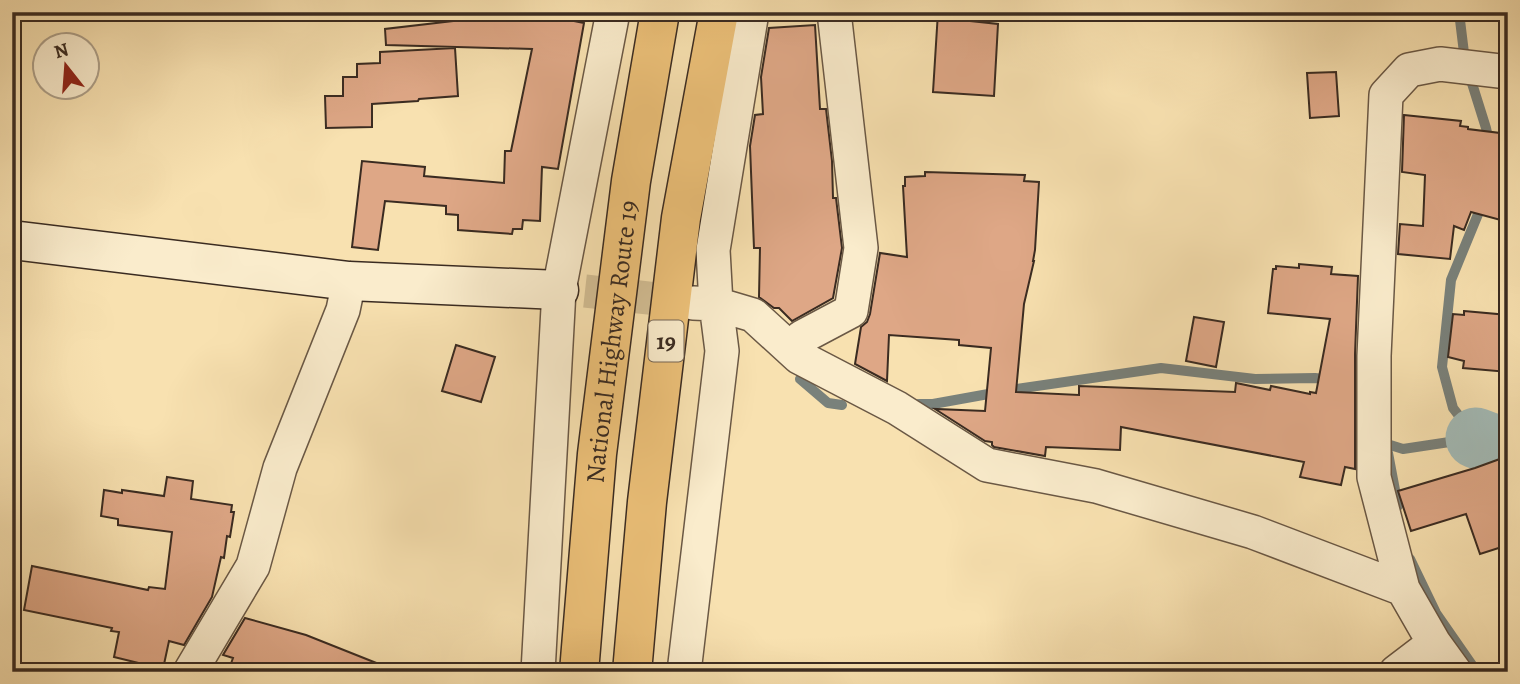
<svg xmlns="http://www.w3.org/2000/svg" width="1520" height="684" viewBox="0 0 1520 684" font-family="Alegreya,serif">
  <style>
    .lines { fill: none; stroke-linecap: round; stroke-linejoin: round }
    .stream { stroke: #79817b; stroke-width: 10 }
    .river { stroke: #a3bbb7; stroke-width: 61 }
    .building { fill: #dea786; stroke: #3a2b21; stroke-width: 2 }
    .street-tunnel { stroke: #d2bd93; stroke-width: 33; stroke-dasharray: 33 17; stroke-linecap: butt }
    .street-casing { stroke: #6a5845; stroke-width: 36 }
    .secondary-casing { stroke: #3a2b21; stroke-width: 41 }
    .highway-casing { stroke: #3a2b21; stroke-width: 41 }
    .street { stroke: #faeccc; stroke-width: 33 }
    .secondary { stroke: #faeccc; stroke-width: 38 }
    .highway { stroke: #ecc078; stroke-width: 38 }
    .labels { text-anchor: middle; stroke-width: 5; stroke-linejoin: round; paint-order: stroke }
    .shield { fill: #faeccc; stroke: #746554; stroke-width: 2 }
    .shield-label { font-size: 24px; font-weight: bold; fill: #3a2b21 }
    .street-label { font-size: 26px; fill: #3a2b21; stroke: #faeccc }
  </style>
  <rect width="100%" height="100%" fill="#f8e1b0"/>
  <filter id="stains"><feTurbulence type="fractalNoise" baseFrequency=".00286" numOctaves="4"/><feColorMatrix values="0 0 0 0 .2 0 0 0 0 .09 0 0 0 0 .02 0 0 0 .5 -.17"/></filter>
  <radialGradient id="worn" r=".72"><stop offset=".6" stop-color="#630" stop-opacity="0"/><stop offset="1" stop-color="#630" stop-opacity=".3"/></radialGradient>
  <g class="lines">
    <!-- stream -->
    <path class="stream" d="M1459,12L1465,61L1486,128L1490,146
      M800,379L828,403L842,405
      M919,404H933L1016,389L1161,368L1255,379L1315,378L1332,380
      M1387,444L1403,449L1476,438L1453,408L1442,367L1451,280L1483,202
      M1388,453L1398,506
      M1410,559L1436,613L1477,672"/>
    <!-- river -->
    <path class="river" d="M1476,438L1508,450"/>
  </g>
  <!-- building -->
  <path class="building" d="M938,12H972L971,21L998,24L994,96L933,92Z
    M539,14L584,23L558,169L542,167L540,221L523,220L522,229H513L512,234L458,230V215L446,214V206L385,201L378,250L352,247L362,161L425,167L424,176L504,183L505,151H511L532,49L386,45L385,29L479,18L538,19Z
    M815,25L820,109H826L832,161L833,198H836L842,248L833,298L792,321L779,308H774L759,297L760,248H754L750,146L755,115L763,114L761,77L769,28Z
    M455,48L458,96L419,99L418,101L372,104V127L326,128L325,96H343V77H357V64L380,63V52Z
    M1336,72L1339,116L1310,118L1307,73Z
    M1404,115L1461,121L1460,126L1468,127V129L1508,134V222L1471,212L1464,230L1454,226L1450,259L1398,254L1400,224L1423,226L1425,175L1402,172Z
    M925,172L1025,175L1024,181L1039,182L1035,250L1033,261H1034L1024,304L1016,392L1079,395V386L1235,392L1236,383L1270,390L1271,386L1310,394V392L1316,393L1330,319L1268,313L1273,269H1276V266L1299,268V264L1332,267L1331,274L1358,276L1355,354V469L1345,467L1341,485L1300,477L1304,462L1121,427L1120,450L1046,447L1045,456L994,447L992,445V442L985,441L935,409L985,411L991,348L959,345V340L889,335L887,381L855,364L861,327L867,322L870,314L880,253L907,257L903,186H905V177L925,176Z
    M1464,311L1508,315V372L1463,368L1464,361L1448,357L1453,314L1464,315Z
    M1194,317L1224,322L1216,367L1186,361Z
    M456,345L495,357L481,402L442,391Z
    M1508,456V545L1480,554L1466,514L1411,531L1398,491L1475,468Z
    M167,477L193,481L191,499L232,505L231,512H234L230,537L227,536L224,558L221,557L212,597L184,645L169,641L163,669L114,657L119,632L111,631L112,628L24,610L32,566L148,590L149,587L165,589L172,532L118,525V519L101,516L104,490L122,493V490L164,496Z
    M245,618L306,635L394,670V672H228L233,658L223,655Z"/>
  <g class="lines">
    <!-- street-tunnel -->
    <path class="street-tunnel" d="M585,291L693,303"/>
    <!-- street casing -->
    <g class="street-casing">
      <path id="street" d="M693,303L716,304L753,315L799,357L897,408L987,465L1096,486L1253,532L1403,589L1434,643L1455,672
        M799,357L802,337L851,311L861,248L834,12
        M1403,589L1374,477V356L1386,95L1409,70L1440,64L1508,72
        M190,672L253,566L280,468L343,310L349,281
        M538,672L559,290L613,12
        M684,672L722,351L716,304L713,250L752,12
        M1396,672L1434,643"/>
    </g>
    <!-- secondary casing -->
    <g class="secondary-casing">
      <path id="secondary" d="M12,240L349,281L559,290"/>
    </g>
    <!-- highway casing -->
    <g class="highway-casing">
      <g id="highway">
        <path id="s1" d="M579,672L597,454L631,181L660,12"/>
        <path d="M632,672L647,502L681,218L719,12"/>
      </g>
    </g>
    <!-- street -->
    <use href="#street" class="street"/>
    <!-- secondary -->
    <use href="#secondary" class="secondary"/>
    <!-- highway -->
    <use href="#highway" class="highway"/>
  </g>
  <g class="labels">
    <!-- shield labels -->
    <rect class="shield" x="648.5" y="320.5" width="35" height="41" rx="5"/>
    <g class="shield-label">
      <text x="666" y="349">19</text>
    </g>
    <!-- street labels -->
    <g class="street-label">
      <text dy="9" stroke="none"><textPath href="#s1" startOffset="332">National Highway Route 19</textPath></text>
    </g>
  </g>
  <!-- margin -->
  <rect width="1520" height="684" fill="none" stroke="#f8e1b0" stroke-width="42"/>
  <rect x="14" y="14" width="1492" height="656" fill="none" stroke="#3a2b21" stroke-width="3.5"/>
  <rect x="21" y="21" width="1478" height="642" fill="none" stroke="#3a2b21" stroke-width="2"/>
  <!-- north arrow -->
  <g transform="translate(66 66) rotate(343)"><circle r="33" fill="#faeccc" stroke="#ad9f88" stroke-width="2"/>
  <path d="M0-5L12 26L0 18L-12 26Z" fill="#8f2418"/>
  <text y="-10" font-size="19" font-weight="bold" text-anchor="middle" fill="#3a2b21">N</text>
  </g>
  <rect width="100%" height="100%" filter="url(#stains)"/>
  <rect width="100%" height="100%" fill="url(#worn)"/>
</svg>
